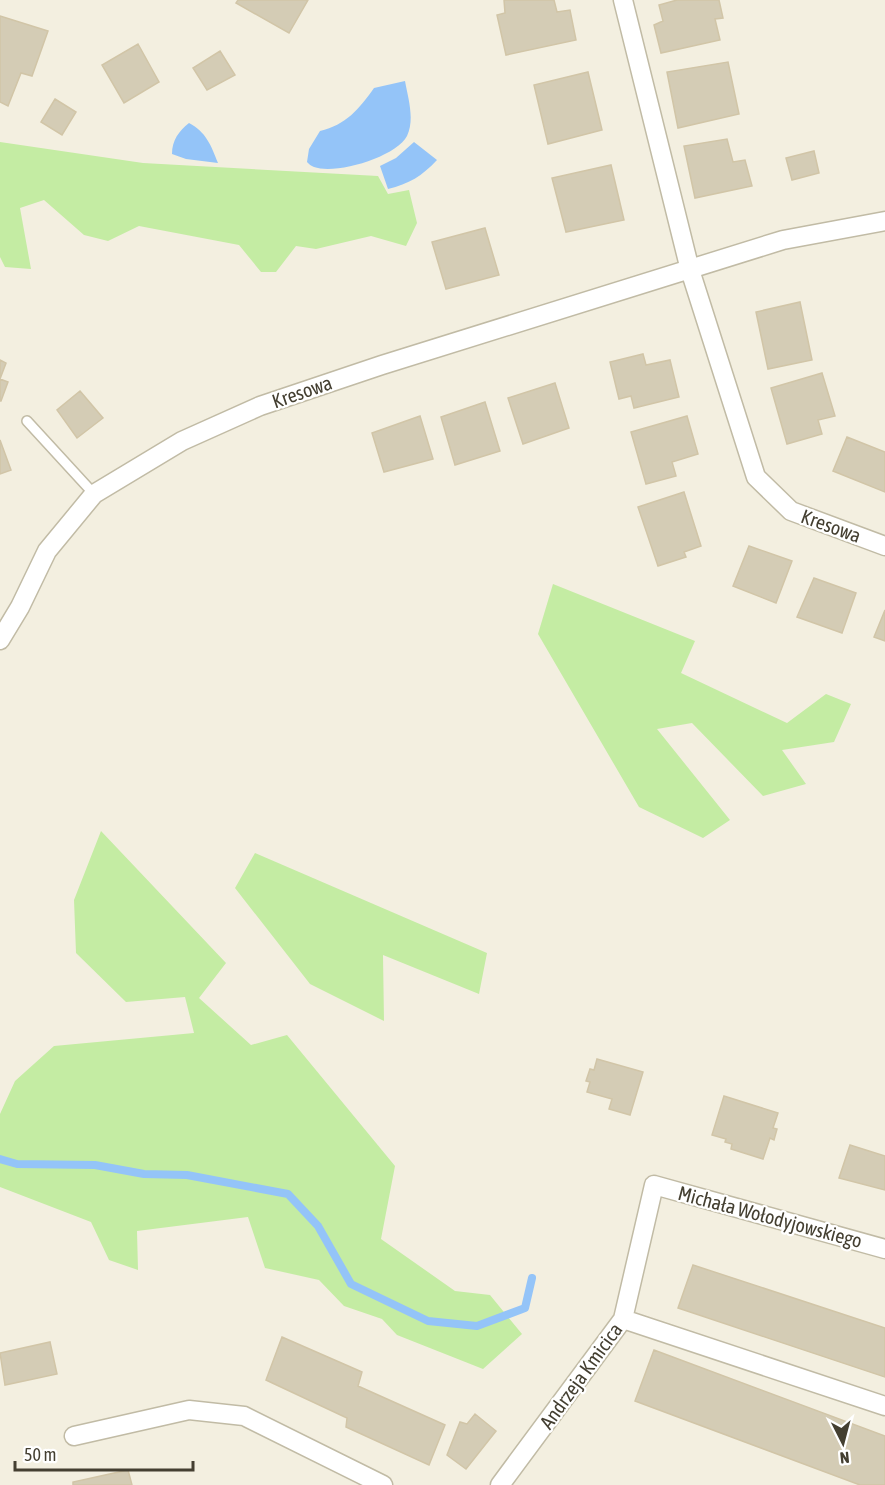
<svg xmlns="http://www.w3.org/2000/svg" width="885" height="1485" viewBox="0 0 885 1485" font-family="'Asap Condensed',sans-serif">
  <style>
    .green { fill: #c4eca3 }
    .water { fill: #94c4f8 }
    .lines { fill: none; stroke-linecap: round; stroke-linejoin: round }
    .stream { stroke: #94c4f8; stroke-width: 8 }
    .building { fill: #d4ccb5; stroke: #d1c5a7; stroke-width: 1.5 }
    .lane-casing { stroke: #c1bba5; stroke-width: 12 }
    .street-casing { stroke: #c1bba5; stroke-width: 21 }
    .lane { stroke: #fff; stroke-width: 9 }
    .street { stroke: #fff; stroke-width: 18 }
    .labels { text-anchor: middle; stroke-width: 4.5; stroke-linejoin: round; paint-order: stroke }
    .street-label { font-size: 20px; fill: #443f31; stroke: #fff }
  </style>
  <rect width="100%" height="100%" fill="#f3efe0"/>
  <!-- green -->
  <path class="green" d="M0,142L143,163L378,176L388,194L409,190L417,223L406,246L371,236L316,249L296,246L276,272H261L239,245L139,226L108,241L84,235L44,200L20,208L31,269L5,267L0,257Z
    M553,584L695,641L681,673L787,723L826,694L851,704L834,742L782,750L806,784L763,796L692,723L657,729L730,820L703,838L639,807L538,634Z
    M101,831L226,963L199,998L251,1045L287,1035L395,1166L381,1239L455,1291L490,1295L522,1334L483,1369L397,1335L382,1319L344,1306L319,1280L265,1268L248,1217L137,1231L138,1270L109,1260L91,1222L0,1187V1114L15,1081L54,1046L194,1033L185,997L126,1002L76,953L74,900Z
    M255,853L487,953L479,994L383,955L384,1021L310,984L235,888Z"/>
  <!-- water -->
  <path class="water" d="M405,81C408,98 415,119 407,136C396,157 336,175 314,167C311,166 309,164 307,162L309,149L320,131C346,125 359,109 374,88Z
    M189,123C206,132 211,145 218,163L186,159L172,154C172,140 179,131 189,123Z
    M414,142L437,160C422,176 409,184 388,189L380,166L396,158Z"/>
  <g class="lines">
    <!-- stream -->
    <path class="stream" d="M0,1159L17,1164L95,1165L144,1174L187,1175L288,1194L318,1226L351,1284L428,1321L477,1326L525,1308L532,1278"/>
  </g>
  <!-- building -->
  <path class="building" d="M238,0H308L289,33L236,3Z
    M504,0H554L557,12L570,10L576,40L506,55L497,15L505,13Z
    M677,0H719L723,18L715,19L720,40L661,53L654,25L663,21L659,5Z
    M0,16L48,31L32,76L21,73L8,106L0,102Z
    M138,44L159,82L124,103L102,65Z
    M220,51L235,75L207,90L193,68Z
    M728,62L739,114L678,128L667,72Z
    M588,72L602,130L548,144L534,85Z
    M55,99L76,112L62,135L41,122Z
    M727,139L733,162L745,160L752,186L695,198L684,146Z
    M814,151L819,173L792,180L786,158Z
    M611,165L624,220L566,232L552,178Z
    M485,228L499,275L446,289L432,242Z
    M800,302L812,360L768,369L756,312Z
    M643,354L646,365L670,360L679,397L634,408L631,396L619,399L610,362Z
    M0,360L6,363L0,379L8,382L1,401H0Z
    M822,373L835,416L818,420L822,434L787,444L771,388Z
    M555,383L569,428L523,444L508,398Z
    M80,391L103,418L77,438L57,410Z
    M485,402L500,451L455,465L441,417Z
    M420,416L433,459L384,472L372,433Z
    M687,416L698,454L672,462L676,476L646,484L631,432Z
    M847,437L885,452V492L833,471Z
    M0,440L11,470L0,474Z
    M684,492L701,546L684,552L686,557L658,566L638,507Z
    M749,546L792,561L776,603L733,586Z
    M814,578L856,593L842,633L797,617Z
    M885,610V641L874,637Z
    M597,1059L643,1072L630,1115L609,1109L612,1099L587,1092L590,1082L586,1081L590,1069L594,1070Z
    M724,1096L778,1113L773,1128L777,1129L774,1140L770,1138L763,1159L731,1149L732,1144L725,1142L726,1139L712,1135Z
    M850,1145L885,1156V1190L839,1178Z
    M693,1265L885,1328V1377L678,1308Z
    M282,1337L362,1372L358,1386L445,1425L429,1465L346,1427L347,1418L266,1380Z
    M50,1342L57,1374L5,1385L0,1353Z
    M654,1350L885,1436V1485H860L635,1401Z
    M475,1414L496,1431L466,1469L447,1455L460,1422L467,1424Z
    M128,1470L132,1485H73V1482Z"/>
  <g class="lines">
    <!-- lane casing -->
    <g class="lane-casing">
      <path id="lane" d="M27,421L94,494"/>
    </g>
    <!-- street casing -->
    <g class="street-casing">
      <path id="street" d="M623,0L690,270L756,477L791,511L885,546
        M0,640L20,607L47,551L94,494L182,441L260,406L382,365L783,240L885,221
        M623,1319L885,1406
        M74,1436L189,1410L244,1416L383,1485
        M500,1485L623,1319L654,1185L885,1249"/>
    </g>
    <!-- lane -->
    <use href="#lane" class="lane"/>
    <!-- street -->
    <use href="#street" class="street"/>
  </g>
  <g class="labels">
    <!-- street labels -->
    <g class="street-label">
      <text transform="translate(302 392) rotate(-19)" y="7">Kresowa</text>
      <text transform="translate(831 526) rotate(20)" y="7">Kresowa</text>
      <text transform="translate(770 1217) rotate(15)" y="7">Michała Wołodyjowskiego</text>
      <text transform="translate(581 1376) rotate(-54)" y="7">Andrzeja Kmicica</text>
    </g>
  </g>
  <!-- north arrow -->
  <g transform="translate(843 1443) rotate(174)" stroke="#ffffff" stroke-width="4.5" paint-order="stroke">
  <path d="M0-4.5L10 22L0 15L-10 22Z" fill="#443f31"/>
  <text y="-9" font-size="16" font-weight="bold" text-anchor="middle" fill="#443f31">N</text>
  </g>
  <!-- scale -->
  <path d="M15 1461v9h178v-9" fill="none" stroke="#443f31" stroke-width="3"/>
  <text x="24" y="1461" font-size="18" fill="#443f31" stroke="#ffffff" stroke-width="4.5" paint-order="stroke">50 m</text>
</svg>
